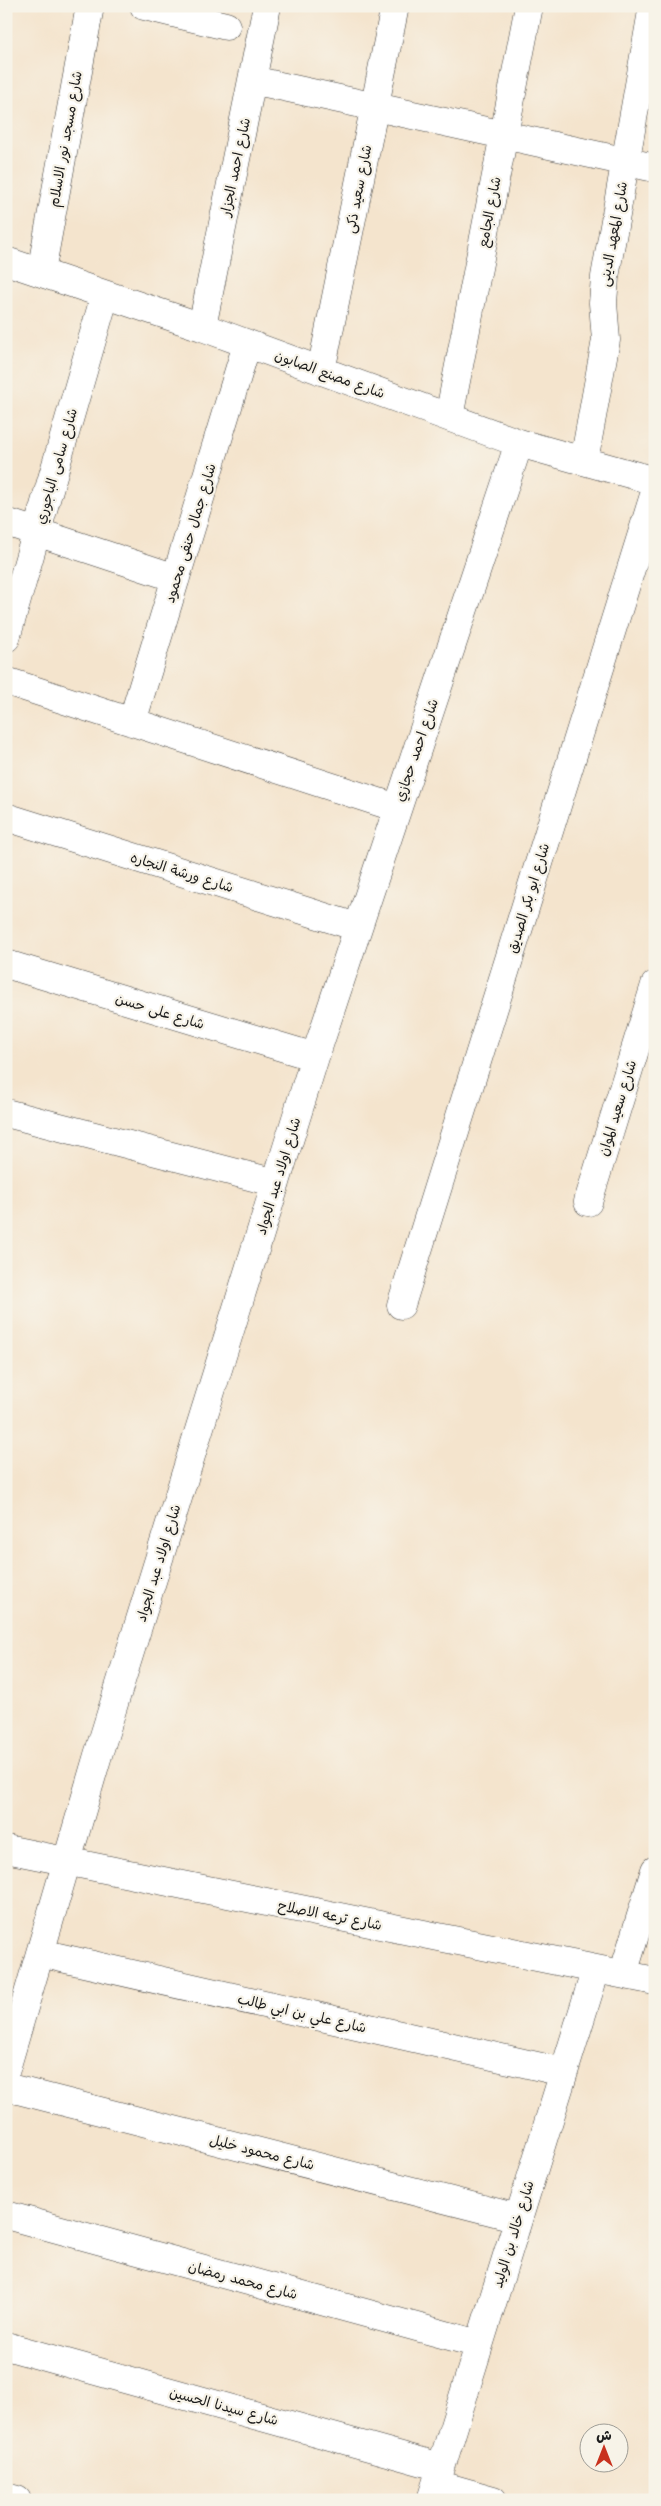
<svg xmlns="http://www.w3.org/2000/svg" width="661" height="2506" viewBox="0 0 661 2506" font-family="'Shantell Sans','Playpen Sans Arabic',sans-serif">
  <style>
    .lines { fill: none; stroke-linecap: round; stroke-linejoin: round }
    .minor-casing { stroke: #3c3a37; stroke-width: 29 }
    .minor { stroke: #fff; stroke-width: 28 }
    .labels { text-anchor: middle; stroke-width: 4.5; stroke-linejoin: round; paint-order: stroke }
    .street-label { font-size: 14px; fill: #1c1c1c; stroke: #f7f3e8 }
  </style>
  <rect width="100%" height="100%" fill="#f7f3e8"/>
  <filter id="ink" filterUnits="userSpaceOnUse"><feTurbulence type="fractalNoise" baseFrequency=".02" numOctaves="2"/><feDisplacementMap in="SourceGraphic" scale="10" xChannelSelector="R" yChannelSelector="G"/><feConvolveMatrix kernelMatrix="1 2 1 2 8 2 1 2 1" color-interpolation-filters="sRGB"/></filter>
  <filter id="wash" filterUnits="userSpaceOnUse"><feTurbulence type="fractalNoise" baseFrequency=".0096" numOctaves="4" result="noise"/><feDisplacementMap in="SourceGraphic" scale="20" xChannelSelector="R" yChannelSelector="G"/><feGaussianBlur stdDeviation="1.12" result="paint"/><feColorMatrix in="noise" values="0 0 0 0 0 0 0 0 0 0 0 0 0 0 0 0 0 1.4 0 .05"/><feComposite in="paint" operator="in"/></filter>
  <g filter="url(#wash)">
    <rect width="100%" height="100%" fill="#f4e4cd"/>
  </g>
  <g filter="url(#ink)">
    <g class="lines">
      <!-- minor casing -->
      <g class="minor-casing">
        <path id="minor" d="M144,6L226,26
          M252,80L655,168
          M6,261L202,327L519,443L655,481
          M41,272L90,6
          M202,327L267,6
          M321,371L395,6
          M449,417L529,6
          M584,461L606,340L603,303L605,277L653,6
          M6,522L176,578
          M6,638L105,295
          M6,681L397,808
          M132,722L247,344
          M6,817L357,927
          M6,964L315,1057
          M6,1113L276,1183
          M588,1202L655,985
          M401,1305L655,492
          M6,1849L655,1981
          M40,1953L563,2072
          M623,1974L655,1870
          M6,2069L98,1755L315,1057L519,443
          M6,2087L518,2218
          M6,2215L479,2344
          M6,2346L441,2467
          M436,2484L493,2500
          M6,2497L17,2500
          M431,2500L596,1969"/>
      </g>
      <!-- minor -->
      <use href="#minor" class="minor"/>
    </g>
  </g>
  <g class="labels">
    <!-- street labels -->
    <g class="street-label">
      <text transform="translate(65 139) rotate(-80)" y="5">شارع مسجد نور الاسلام</text>
      <text transform="translate(235 167) rotate(-78)" y="5">شارع احمد الجزار</text>
      <text transform="translate(358 189) rotate(-79)" y="5">شارع سعيد ذكى</text>
      <text transform="translate(489 212) rotate(-79)" y="5">شارع الجامع</text>
      <text transform="translate(613 234) rotate(-80)" y="5">شارع المعهد الدينى</text>
      <text transform="translate(330 374) rotate(20)" y="5">شارع مصنع الصابون</text>
      <text transform="translate(56 466) rotate(-74)" y="5">شارع سامى الباجوري</text>
      <text transform="translate(190 533) rotate(-73)" y="5">شارع جمال حنفى محمود</text>
      <text transform="translate(416 750) rotate(-71)" y="5">شارع احمد حجازي</text>
      <text transform="translate(182 872) rotate(17)" y="5">شارع ورشة النجاره</text>
      <text transform="translate(528 898) rotate(-73)" y="5">شارع ابو بكر الصديق</text>
      <text transform="translate(160 1011) rotate(17)" y="5">شارع على حسن</text>
      <text transform="translate(617 1108) rotate(-73)" y="5">شارع سعيد الموان</text>
      <text transform="translate(278 1176) rotate(-73)" y="5">شارع اولاد عبد الجواد</text>
      <text transform="translate(158 1563) rotate(-73)" y="5">شارع اولاد عبد الجواد</text>
      <text transform="translate(330 1915) rotate(11)" y="5">شارع ترعه الاصلاح</text>
      <text transform="translate(302 2013) rotate(13)" y="5">شارع علي بن ابي طالب</text>
      <text transform="translate(262 2152) rotate(14)" y="5">شارع محمود خليل</text>
      <text transform="translate(513 2234) rotate(-73)" y="5">شارع خالد بن الوليد</text>
      <text transform="translate(243 2280) rotate(15)" y="5">شارع محمد رمضان</text>
      <text transform="translate(224 2406) rotate(15)" y="5">شارع سيدنا الحسين</text>
    </g>
  </g>
  <!-- margin -->
  <rect width="661" height="2506" fill="none" stroke="#f7f3e8" stroke-width="25"/>
  <!-- north arrow -->
  <g transform="translate(604 2448)"><circle r="24" fill="#f7f3e8" stroke="#9f9d96"/>
  <path d="M0-4L9 19L0 12L-9 19Z" fill="#c8321e"/>
  <text y="-8" font-size="14" font-weight="bold" text-anchor="middle" fill="#1c1c1c">ش</text>
  </g>
</svg>
